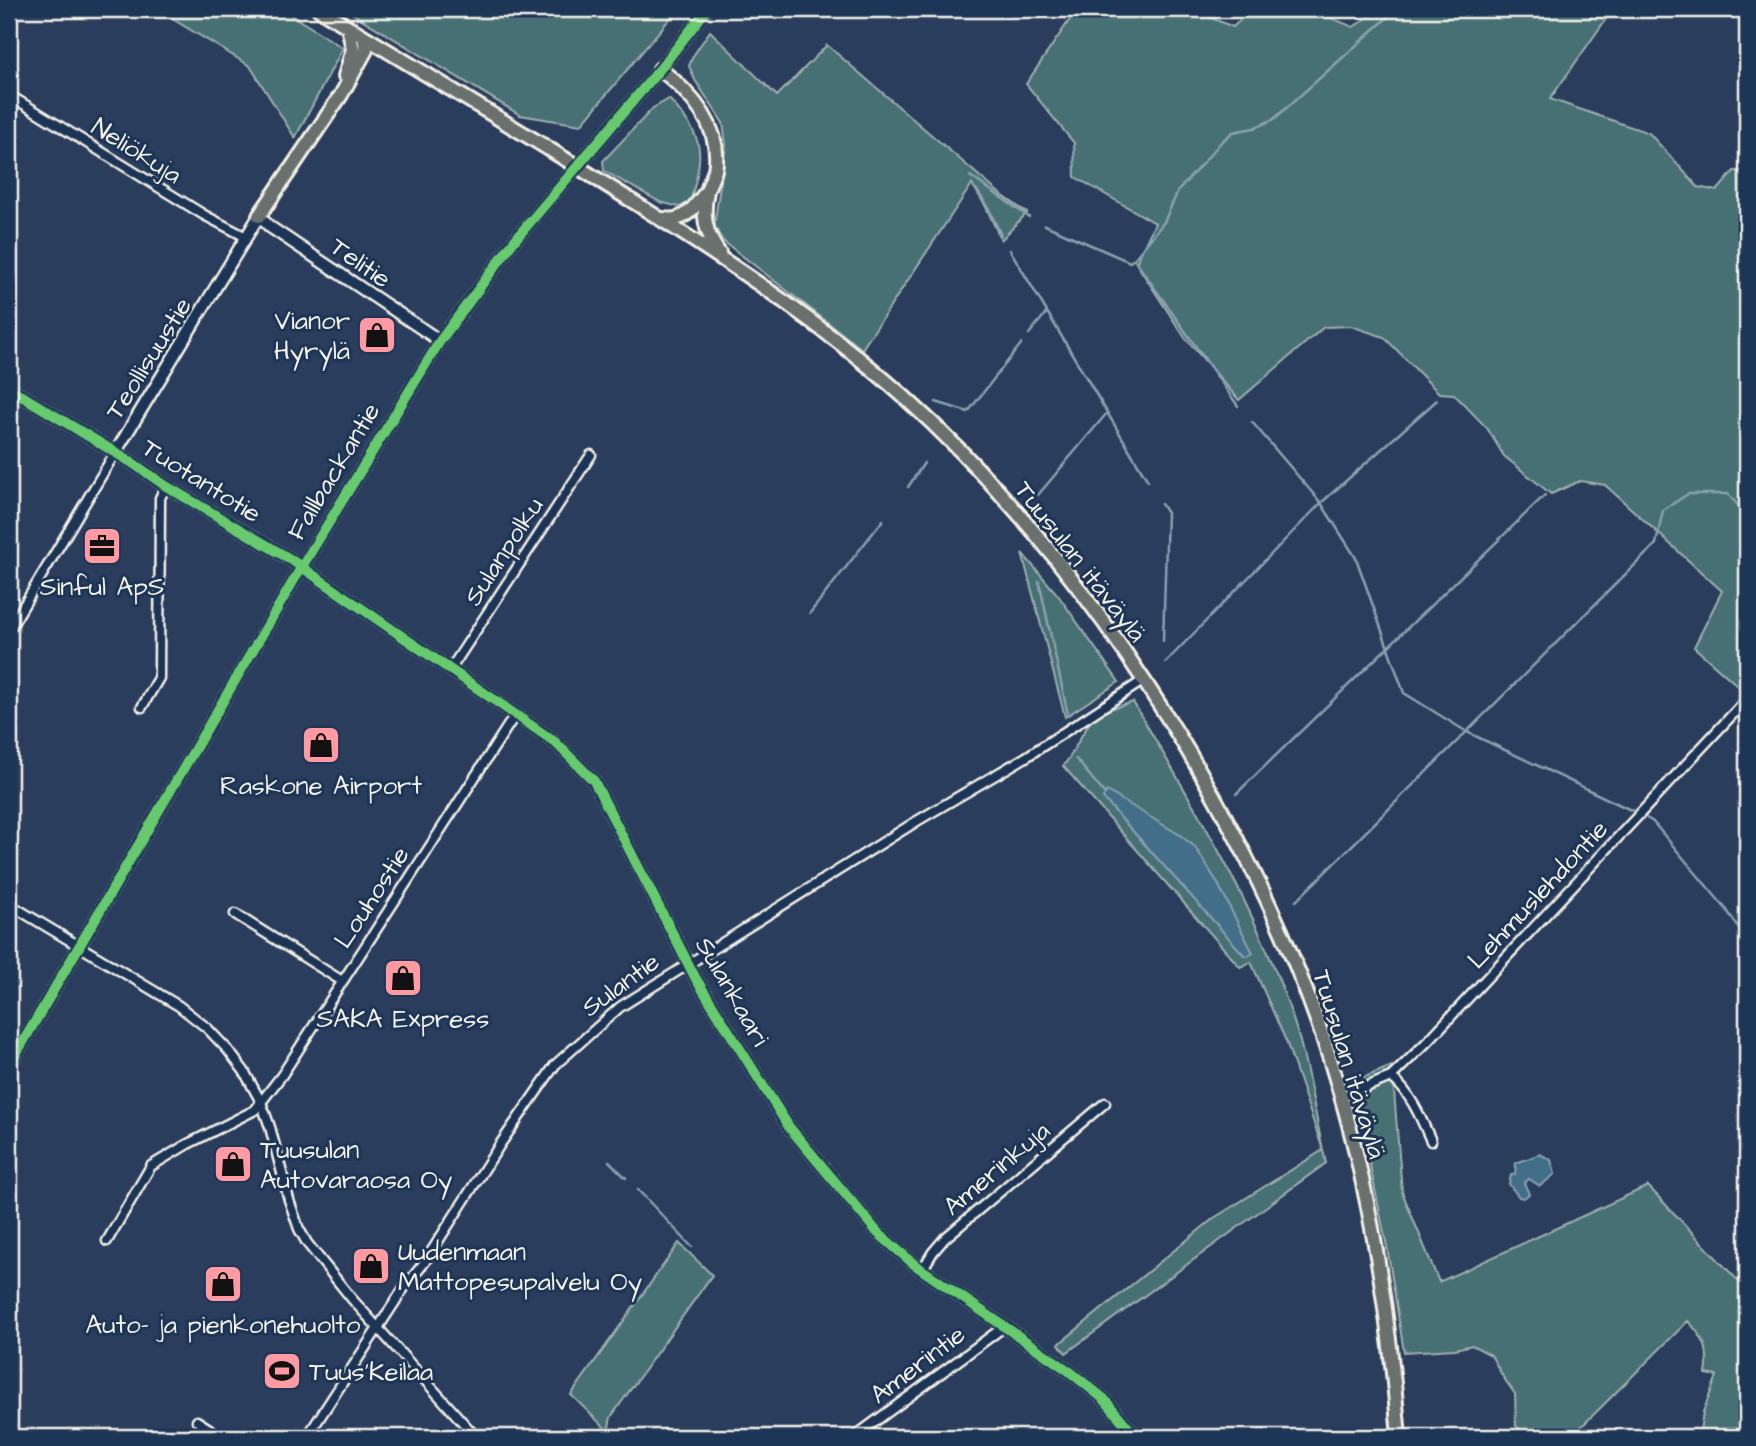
<svg xmlns="http://www.w3.org/2000/svg" width="1756" height="1446" viewBox="0 0 1756 1446" font-family="'Architects Daughter',sans-serif">
  <style>
    .green { fill: #477075; stroke: #9eb0ae; stroke-width: 2 }
    .water { fill: #426e89; stroke: #89a2af; stroke-width: 2 }
    .lines { fill: none; stroke-linecap: round; stroke-linejoin: round }
    .stream { stroke: #89a2af; stroke-width: 2.5 }
    .minor-casing { stroke: #f4f1e8; stroke-width: 13 }
    .tertiary-casing { stroke: #f4f1e8; stroke-width: 15 }
    .primary-casing { stroke: #f4f1e8; stroke-width: 18 }
    .minor { stroke: #1d3557; stroke-width: 8 }
    .tertiary { stroke: #1d3557; stroke-width: 10 }
    .primary { stroke: #6b706d; stroke-width: 12 }
    .primary-bridge-casing { stroke: #f4f1e8; stroke-width: 18; stroke-linecap: butt }
    .primary-bridge { stroke: #6b706d; stroke-width: 12 }
    .cycleway-casing { stroke: #1d3557; stroke-width: 15 }
    .cycleway { stroke: #67ca6e; stroke-width: 10 }
    .labels { text-anchor: middle; stroke-width: 6; stroke-linejoin: round; paint-order: stroke }
    .street-label { font-size: 26px; fill: #f4f1e8; stroke: #1d3557 }
    .poi-label { font-size: 26px; fill: #f4f1e8; stroke: #1d3557 }
  </style>
  <rect width="100%" height="100%" fill="#2b3d5c"/>
  <filter id="ink" filterUnits="userSpaceOnUse"><feTurbulence type="fractalNoise" baseFrequency=".0143" numOctaves="2"/><feDisplacementMap in="SourceGraphic" scale="14" xChannelSelector="R" yChannelSelector="G"/><feConvolveMatrix kernelMatrix="1 2 1 2 8 2 1 2 1" color-interpolation-filters="sRGB"/></filter>
  <g filter="url(#ink)">
    <!-- green -->
    <path class="green" d="M156,9H282L343,48L295,138L250,66Z
      M345,9H678L581,125L520,115Z
      M1077,9H1190L1233,27L1252,9H1309L1353,27L1381,9H1613L1550,99L1649,133L1698,187L1717,191L1734,171H1747V694L1694,647L1722,591L1605,485L1580,481L1551,494L1504,456L1487,428L1454,394L1439,393L1384,337L1351,326L1324,327L1239,400L1185,338L1136,263L1155,223L1075,177L1074,143L1026,84Z
      M710,31L777,96L827,45L999,193L1027,213L1001,240L986,207L972,184L862,349L723,241L714,226L726,145L723,123L695,80L689,66L693,56Z
      M669,99C706,140 704,151 690,203L679,207L660,202L604,171L603,161L653,108Z
      M1022,553L1058,595L1119,682L1065,717Z
      M1133,702C1195,807 1259,911 1296,1028C1310,1072 1315,1118 1326,1163L1066,1353L1059,1344L1214,1218L1323,1150L1286,1041L1251,962L1240,967L1063,766C1076,752 1082,728 1095,717C1105,709 1121,706 1133,702Z
      M1392,1066L1402,1192L1439,1282L1648,1186L1744,1287L1747,1281V1437H1699L1703,1412L1717,1376L1706,1374C1710,1350 1705,1339 1688,1321L1571,1437H1530L1516,1426L1515,1394L1503,1377L1491,1355L1472,1345L1455,1349L1404,1352L1387,1247L1365,1141L1371,1124L1356,1096L1360,1079Z
      M679,1243L712,1275L611,1417L607,1437H598L605,1428L571,1395Z"/>
    <!-- water -->
    <path class="water" d="M1107,791L1180,835L1195,847L1217,882L1253,953L1248,956L1244,955L1103,798Z
      M1540,1154L1551,1160L1555,1174L1540,1186L1529,1179L1524,1183L1529,1194L1524,1198L1519,1197L1509,1184L1511,1175L1515,1174L1516,1163Z"/>
    <g class="lines">
      <!-- stream -->
      <path class="stream" d="M970,176L1029,217
        M976,189L988,207L1001,235
        M1045,225L1130,262L1134,259
        M1010,250L1148,481
        M1134,259L1164,222L1178,191L1222,141L1233,132L1254,128L1274,119L1397,9
        M1134,259L1238,406
        M1029,334L1047,312
        M936,402L968,412L1021,344
        M1252,422L1321,503L1356,558L1404,693L1467,732L1635,812
        M908,487L924,463
        M1038,495L1107,413
        M1161,504L1167,513L1163,641
        M1039,581L1068,715
        M810,613L883,520
        M1165,663L1321,503L1437,400
        M1076,759L1105,794
        M1236,794L1545,495
        M1645,817L1653,822L1726,909L1747,940
        M1296,901L1656,544L1663,510L1688,494H1728L1743,511H1747
        M609,1161L626,1178
        M638,1190L692,1247"/>
      <!-- minor casing -->
      <g class="minor-casing">
        <path id="minor" d="M9,95L204,215L246,237
          M9,630L115,453
          M450,670L591,455
          M142,707L159,678L160,498L166,486
          M9,904L179,1006L207,1028L228,1050L244,1071L261,1102L270,1127L289,1200L299,1229L307,1243L352,1299L476,1437
          M235,914L342,981
          M1391,1077C1411,1093 1421,1118 1431,1141
          M1341,1097L1391,1077L1428,1041L1747,699
          M107,1241L151,1166L186,1145L255,1110L282,1075L515,715
          M922,1270L933,1252L945,1238L1105,1103
          M197,1421L222,1437
          M307,1437L404,1288L424,1263L501,1143L555,1065L620,1007L917,821L1026,757L1144,680
          M854,1437L1005,1326"/>
      </g>
      <!-- tertiary casing -->
      <g class="tertiary-casing">
        <path id="tertiary" d="M9,388L131,462L166,486L290,559L555,742L594,781L696,979L789,1127L878,1233L915,1265L1069,1371L1104,1399L1136,1437
          M115,453L259,216L270,227L440,341
          M9,1066L301,568L440,341L514,241L660,69L707,9"/>
      </g>
      <!-- primary casing -->
      <g class="primary-casing">
        <path id="primary" d="M319,9L549,149
          M660,69C691,93 723,127 715,170C713,177 709,184 707,191C702,215 705,233 719,253
          M345,76L353,49L348,27
          M629,199C724,259 818,320 902,395C1016,497 1110,620 1188,751C1242,843 1290,939 1324,1041C1367,1169 1388,1302 1399,1437
          M259,216L341,95L366,50L364,37
          M664,219C685,223 695,206 707,191"/>
      </g>
      <!-- minor -->
      <use href="#minor" class="minor"/>
      <!-- tertiary -->
      <use href="#tertiary" class="tertiary"/>
      <!-- primary -->
      <use href="#primary" class="primary"/>
      <!-- primary-bridge casing -->
      <g class="primary-bridge-casing">
        <path id="primary-bridge" d="M549,149L629,199"/>
      </g>
      <!-- primary-bridge -->
      <use href="#primary-bridge" class="primary-bridge"/>
      <!-- cycleway casing -->
      <g class="cycleway-casing">
        <path id="cycleway" d="M9,388L131,462L166,486L290,559L555,742L594,781L696,979L789,1127L878,1233L915,1265L1069,1371L1104,1399L1136,1437
          M9,1066L301,568L440,341L514,241L660,69L707,9"/>
      </g>
      <!-- cycleway -->
      <use href="#cycleway" class="cycleway"/>
    </g>
  </g>
  <!-- icons -->
  <defs>
    <g id="shop-square" transform="scale(2.0125)"><rect x="-9" y="-9" width="18" height="18" rx="4" fill="#ff9aa2" stroke="#1d3557"/><path d="M-5-2.5h2.3a2.7 3.5 0 0 1 5.4 0H5L5.5 6h-11ZM-1.5-2.5h3a1.5 2.3 0 0 0-3 0Z" fill="#111"/></g>
    <g id="office-square" transform="scale(2.0125)"><rect x="-9" y="-9" width="18" height="18" rx="4" fill="#ff9aa2" stroke="#1d3557"/><path d="M-6-3h4V-5.5h4V-3h4V5H-6ZM-1-4.5V-3h2v-1.5ZM-6 0V1H6V0Z" fill="#111"/></g>
    <g id="stadium-square" transform="scale(2.0125)"><rect x="-9" y="-9" width="18" height="18" rx="4" fill="#ff9aa2" stroke="#1d3557"/><path d="M0-5a6.5 5 0 1 0 0 10a6.5 5 0 1 0 0-10ZM-3.5-1.8h7v3.6h-7Z" fill="#111"/></g>
  </defs>
  <g fill-rule="evenodd">
    <use href="#shop-square" x="377" y="335"/>
    <use href="#office-square" x="102" y="546"/>
    <use href="#shop-square" x="321" y="745"/>
    <use href="#shop-square" x="403" y="978"/>
    <use href="#shop-square" x="233" y="1164"/>
    <use href="#shop-square" x="371" y="1266"/>
    <use href="#shop-square" x="223" y="1284"/>
    <use href="#stadium-square" x="282" y="1371"/>
  </g>
  <g class="labels">
    <!-- street labels -->
    <g class="street-label">
      <text transform="translate(137 150) rotate(32)" y="9">Neliökuja</text>
      <text transform="translate(361 262) rotate(35)" y="9">Telitie</text>
      <text transform="translate(148 358) rotate(-58)" y="9">Teollisuustie</text>
      <text transform="translate(333 471) rotate(-59)" y="9">Fallbackantie</text>
      <text transform="translate(202 480) rotate(32)" y="9">Tuotantotie</text>
      <text transform="translate(503 551) rotate(-57)" y="9">Sulanpolku</text>
      <text transform="translate(1081 561) rotate(52)" y="9">Tuusulan itäväylä</text>
      <text transform="translate(1537 894) rotate(-47)" y="9">Lehmuslehdontie</text>
      <text transform="translate(371 897) rotate(-57)" y="9">Louhostie</text>
      <text transform="translate(620 984) rotate(-36)" y="9">Sulantie</text>
      <text transform="translate(733 991) rotate(60)" y="9">Sulankaari</text>
      <text transform="translate(1350 1064) rotate(73)" y="9">Tuusulan itäväylä</text>
      <text transform="translate(996 1168) rotate(-40)" y="9">Amerinkuja</text>
      <text transform="translate(917 1364) rotate(-37)" y="9">Amerintie</text>
    </g>
    <!-- poi labels -->
    <g class="poi-label">
      <text x="350" y="329" text-anchor="end">Vianor<tspan x="350" dy="30">Hyrylä</tspan></text>
      <text x="102" y="595">Sinful ApS</text>
      <text x="321" y="794">Raskone Airport</text>
      <text x="403" y="1027">SAKA Express</text>
      <text x="260" y="1158" text-anchor="start">Tuusulan<tspan x="260" dy="30">Autovaraosa Oy</tspan></text>
      <text x="398" y="1260" text-anchor="start">Uudenmaan<tspan x="398" dy="30">Mattopesupalvelu Oy</tspan></text>
      <text x="223" y="1333">Auto- ja pienkonehuolto</text>
      <text x="309" y="1380" text-anchor="start">Tuus'Keilaa</text>
    </g>
  </g>
  <!-- margin -->
  <rect width="1756" height="1446" fill="none" stroke="#1d3557" stroke-width="35"/>
  <rect x="18" y="18" width="1721" height="1411" fill="none" stroke="#f4f1e8" stroke-width="2.5" filter="url(#ink)"/>
</svg>
